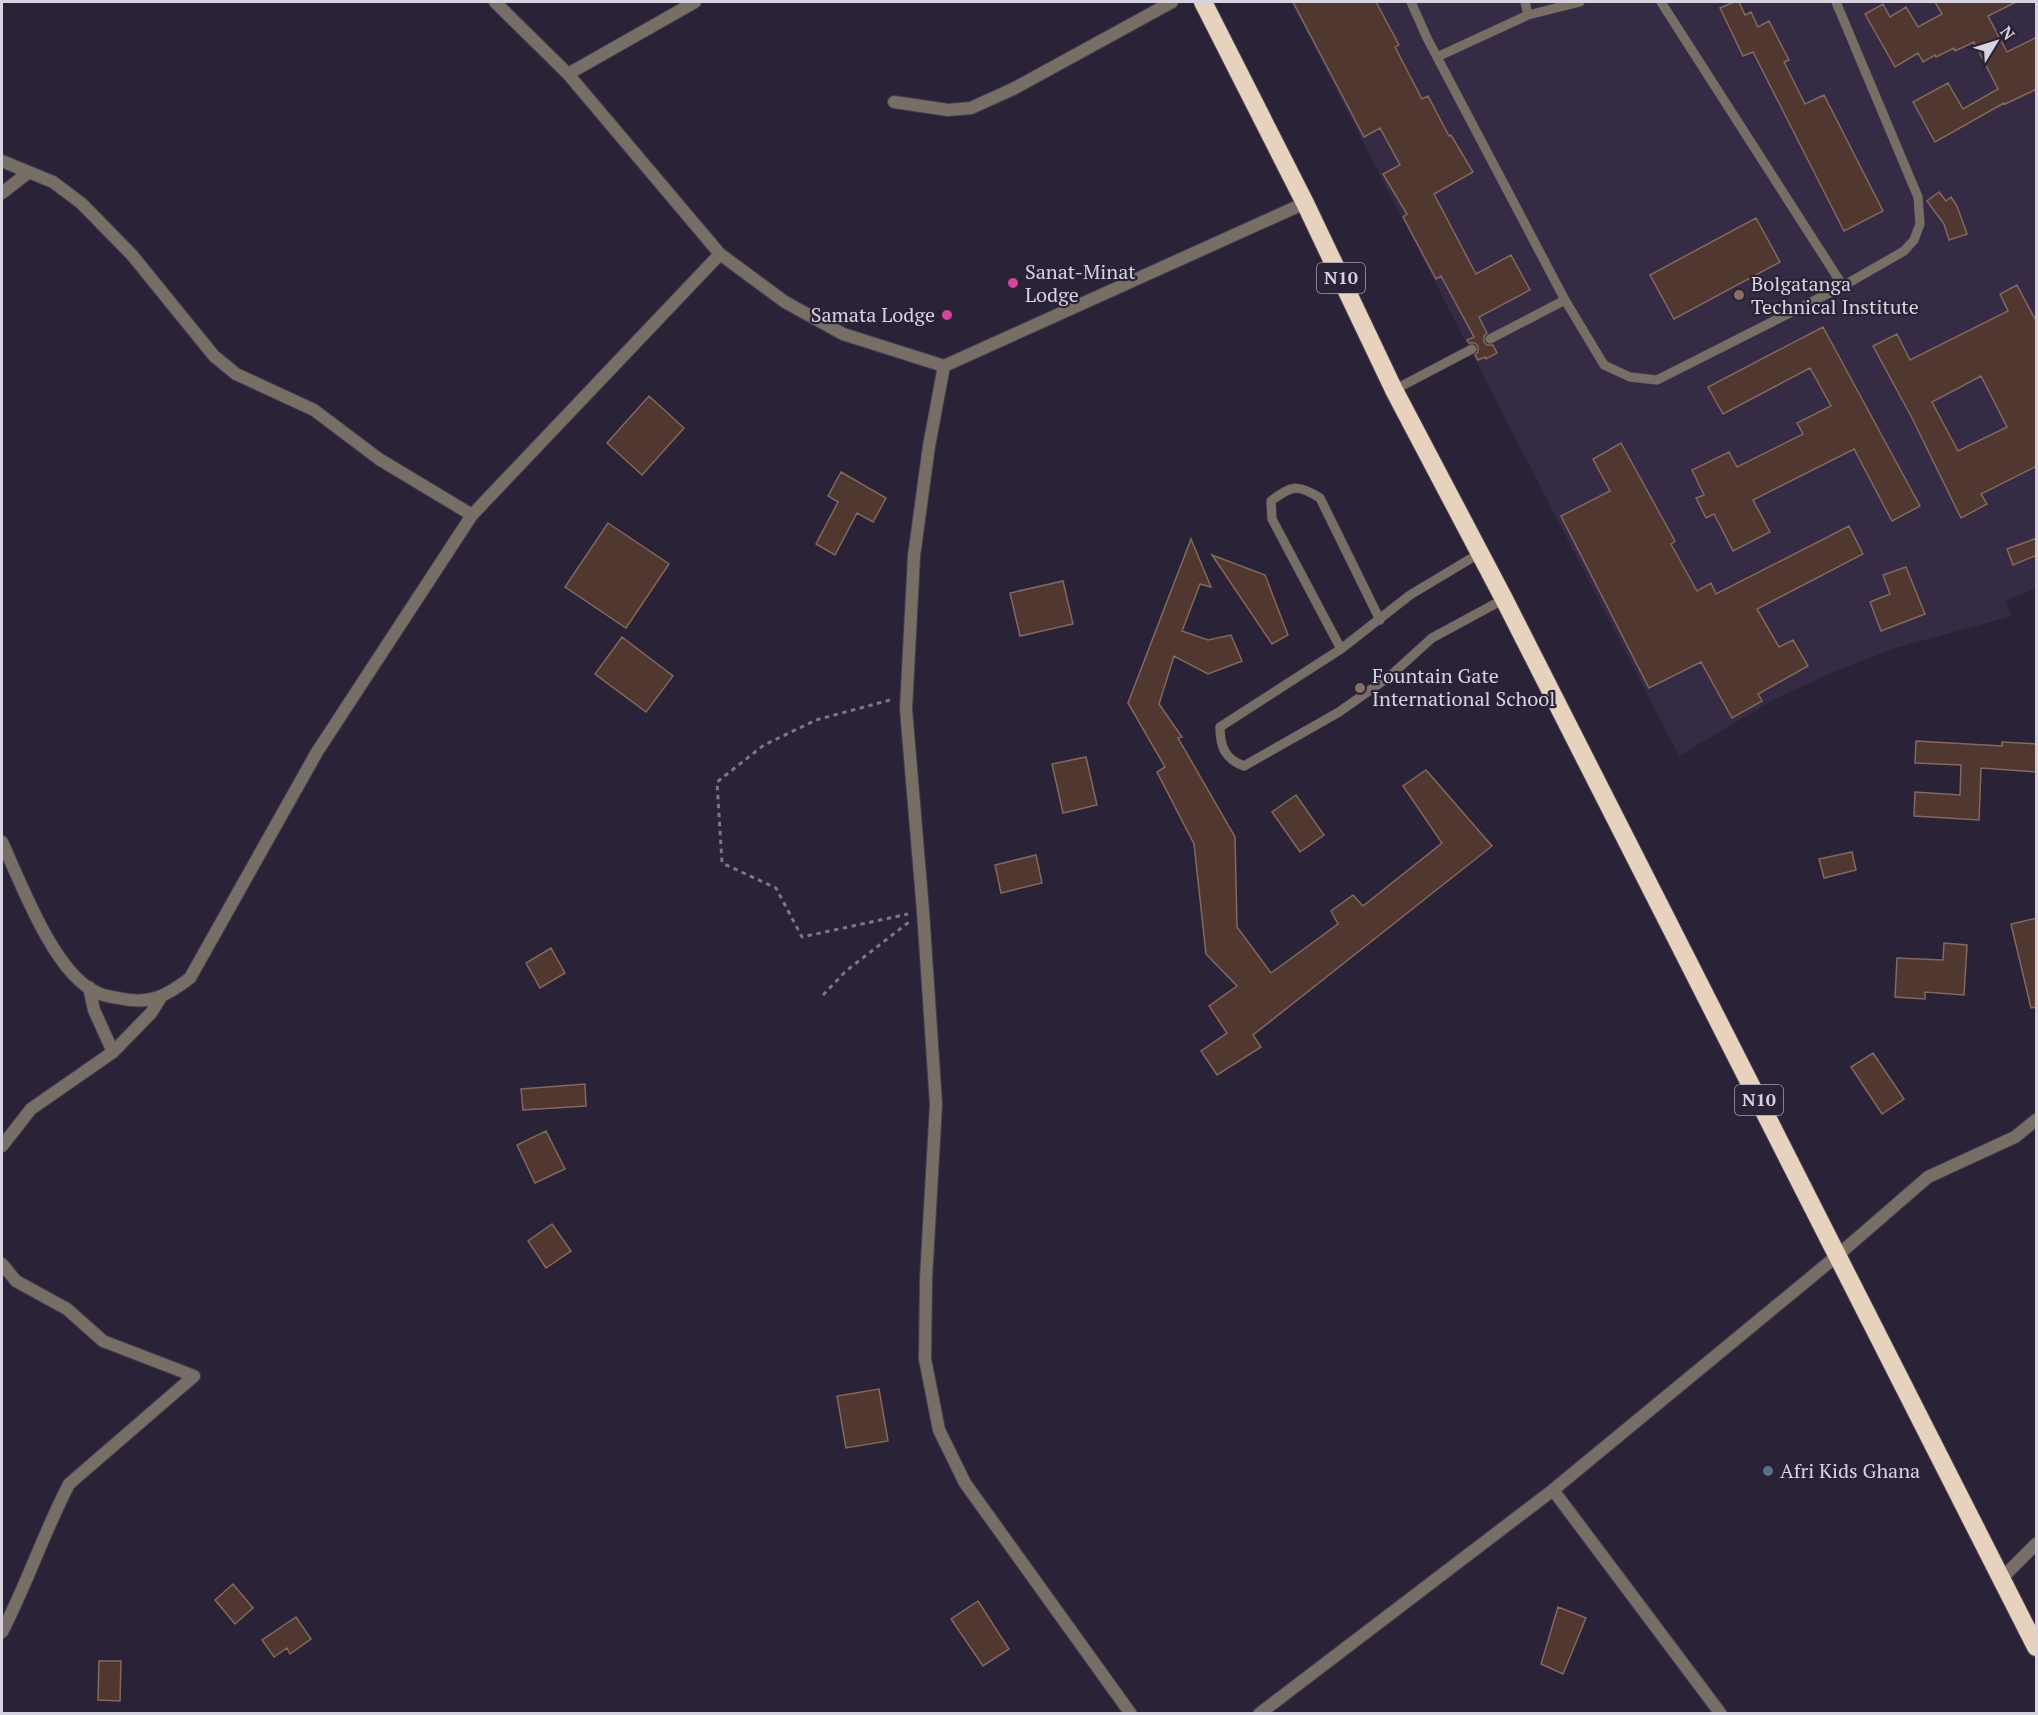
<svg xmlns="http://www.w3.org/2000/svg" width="2038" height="1715" viewBox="0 0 2038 1715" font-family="'PT Serif',serif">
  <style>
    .built { fill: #352b45 }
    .building { fill: #503830; stroke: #83685f; stroke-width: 1.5; fill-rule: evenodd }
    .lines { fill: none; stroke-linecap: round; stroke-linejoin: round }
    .lane-casing { stroke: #463f52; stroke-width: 10 }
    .street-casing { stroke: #463f52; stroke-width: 14 }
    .highway-casing { stroke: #463f52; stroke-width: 20 }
    .path { stroke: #7d7688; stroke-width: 3; stroke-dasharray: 4.5 4.5; stroke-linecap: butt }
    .lane { stroke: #776f66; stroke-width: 9 }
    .street { stroke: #776f66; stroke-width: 12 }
    .highway { stroke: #e7d3bd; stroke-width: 18 }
    .hotel-dot { fill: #d1479c; stroke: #2a2337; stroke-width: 2 }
    .education-dot { fill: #8d6e63; stroke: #2a2337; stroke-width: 2 }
    .service-dot { fill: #5c6f8a; stroke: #2a2337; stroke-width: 2 }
    .labels { text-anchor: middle; stroke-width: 4.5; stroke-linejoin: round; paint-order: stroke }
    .shield { fill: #2a2337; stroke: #a49eae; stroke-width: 1.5 }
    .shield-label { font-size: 18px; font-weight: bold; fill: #d8d3e1 }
    .poi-label { font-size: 20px; fill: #d8d3e1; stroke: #2a2337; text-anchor: start }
  </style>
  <rect width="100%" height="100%" fill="#2a2337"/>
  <!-- built -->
  <path class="built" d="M1291,2H2036V588L2006,601L2012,616L1892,649L1834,672L1775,699L1679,756Z"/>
  <!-- building -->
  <path class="building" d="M1293,2H1376L1399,45L1395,47L1422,99L1428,96L1449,136L1451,135L1473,172L1434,194L1476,274L1511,255L1530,290L1479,317L1487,333L1484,336V342L1487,345H1493L1497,353L1486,359L1485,357L1478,360L1475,355L1478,352V346L1475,343H1469L1467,340L1474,337L1441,276L1436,279L1403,217L1407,214L1383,174L1400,165L1380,128L1364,137Z
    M1734,2H1739L1745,15L1751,12L1758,27L1769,21L1789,60L1784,62L1805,104L1824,95L1883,211L1844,231L1753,52L1743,56L1720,8Z
    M1935,2H2016L1988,16L2007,52L2037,37V89L2005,104L2004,103L1935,142L1913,102L1948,83L1963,109L1998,89L1974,42L1955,51L1954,48L1936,57L1935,55L1923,62L1918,53L1895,67L1865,14L1883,4L1890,17L1906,7L1918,27L1942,14Z
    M1939,192L1946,201L1951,197L1957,206L1967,234L1949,240L1944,224L1927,201Z
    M1756,218L1780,262L1674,319L1650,275Z
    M2017,285L2037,323V466L1981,494L1987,504L1961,518L1911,416L1873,346L1897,334L1910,360L2008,311L2000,294ZM1981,376L2007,427L1958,451L1932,402Z
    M1823,327L1920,506L1892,521L1854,449L1753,500L1770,532L1733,551L1714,514L1706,518L1696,498L1704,495L1692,470L1729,452L1737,467L1803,434L1797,423L1831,406L1810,368L1723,414L1708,387Z
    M649,396L684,428L642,475L607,443Z
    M1621,443L1675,541L1671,544L1697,591L1711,583L1716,594L1849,526L1863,554L1757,609L1779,647L1793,640L1808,666L1758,694L1762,701L1732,718L1701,662L1649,688L1561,516L1610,491L1593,459Z
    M841,472L886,498L873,522L857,513L835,555L816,544L838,502L828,496Z
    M608,523L669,564L626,628L565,587Z
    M2037,538V555L2013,565L2007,549Z
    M1191,539L1211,587L1200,584L1182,631L1208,640L1231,635L1242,661L1208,674L1174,656L1159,704L1182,737L1178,738L1235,837L1237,927L1271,973L1338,924L1331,911L1353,895L1363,906L1442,843L1403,786L1426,770L1492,846L1253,1035L1261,1047L1217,1075L1201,1051L1227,1033L1209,1006L1237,986L1206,954L1194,844L1157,772L1165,767L1128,703Z
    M1212,555L1265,575L1288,635L1272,644Z
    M1906,567L1925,614L1881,631L1870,602L1890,594L1883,575Z
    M1063,581L1073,624L1020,636L1010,593Z
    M622,637L673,676L646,712L595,674Z
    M1916,741L2002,746V742L2037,744V772L1981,768L1979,820L1914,816L1915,792L1960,795L1961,765L1915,763Z
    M1086,757L1097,805L1063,813L1052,764Z
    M1296,795L1324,835L1300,852L1272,812Z
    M1852,852L1856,870L1824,878L1819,859Z
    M1036,855L1042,883L1001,893L995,865Z
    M2037,918V1007L2031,1008L2011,924Z
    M1944,943L1967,945L1964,995L1925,992V999L1895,997L1897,958L1943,960Z
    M551,948L565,973L540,988L526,963Z
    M1873,1053L1904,1099L1882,1114L1851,1067Z
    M585,1084L586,1106L523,1110L521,1089Z
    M546,1131L565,1169L535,1183L517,1145Z
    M552,1224L571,1251L546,1268L528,1241Z
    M879,1389L888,1441L846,1448L837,1396Z
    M233,1584L253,1608L235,1624L215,1600Z
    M978,1601L1009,1649L983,1666L951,1619Z
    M1558,1607L1586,1618L1563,1674L1541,1664Z
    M296,1617L311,1639L290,1654L287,1648L274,1657L262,1640Z
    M99,1661H121L120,1701L98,1700Z"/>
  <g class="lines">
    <!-- lane casing -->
    <g class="lane-casing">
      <path id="lane" d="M1411,2L1427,38L1565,300L1604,365L1630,377L1657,380L1843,286L1904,251L1914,240L1920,224L1918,197L1836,2
        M1525,2L1528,15
        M1661,2L1843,286
        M1437,57L1528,15L1580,2
        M1490,339L1565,300
        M1394,390L1472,349
        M1480,553L1410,595L1341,649L1220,727C1220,747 1225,759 1244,766L1339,712L1390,676L1432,638L1504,599
        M1341,649L1272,519L1271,501C1291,486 1297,483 1320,498L1380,620"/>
    </g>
    <!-- street casing -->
    <g class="street-casing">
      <path id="street" d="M495,2L568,74L720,254L785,302L843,334L944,366
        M568,74L695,2
        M894,102L948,110L971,108L1013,89L1172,2
        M2,161L53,182L81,203L132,255L214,356L236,374L314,410L379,459L472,515
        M2,193L29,172
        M2,842C21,883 54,973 96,992C103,996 111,997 118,998C150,1005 165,997 190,978L317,752L472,515L720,254
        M89,987L94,1010L113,1052
        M2,1146L31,1109L113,1052L151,1013L161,997
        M2,1264L16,1281L67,1309L103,1341L194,1376L69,1484C44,1532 27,1584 2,1632
        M1553,1490L1721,1714
        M2001,1579L2036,1544
        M1131,1714L965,1483L939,1430L925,1359L926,1279L936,1104L923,911L906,709L914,556L929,446L944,366L1305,203
        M1259,1714L1553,1490L1838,1255L1928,1177L2015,1137L2036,1120"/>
    </g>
    <!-- highway casing -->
    <g class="highway-casing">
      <path id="highway" d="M1203,2L1305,203L1394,390L1504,599L2036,1647"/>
    </g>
    <!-- path -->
    <path class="path" d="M890,700L816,720L764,745L717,782L722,863L776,888L802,937L908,914
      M823,995L846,971L909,922"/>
    <!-- lane -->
    <use href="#lane" class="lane"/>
    <!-- street -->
    <use href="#street" class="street"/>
    <!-- highway -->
    <use href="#highway" class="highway"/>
  </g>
  <!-- markers -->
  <g class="hotel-dot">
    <circle cx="1013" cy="283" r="6"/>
    <circle cx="947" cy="315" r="6"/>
  </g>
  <g class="education-dot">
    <circle cx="1739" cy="295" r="6"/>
    <circle cx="1360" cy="688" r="6"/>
  </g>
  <circle class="service-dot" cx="1768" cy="1471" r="6"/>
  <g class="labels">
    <!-- shield labels -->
    <g class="shield">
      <rect x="1317" y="263" width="48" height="30" rx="4.5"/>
      <rect x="1735" y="1085" width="48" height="30" rx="4.5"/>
    </g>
    <g class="shield-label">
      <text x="1341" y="284">N10</text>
      <text x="1759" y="1106">N10</text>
    </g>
    <!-- poi labels -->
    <g class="poi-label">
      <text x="1025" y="279">Sanat-Minat<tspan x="1025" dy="23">Lodge</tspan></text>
      <text x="1751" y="291">Bolgatanga<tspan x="1751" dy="23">Technical Institute</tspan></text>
      <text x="935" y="322" text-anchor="end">Samata Lodge</text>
      <text x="1372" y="683">Fountain Gate<tspan x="1372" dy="23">International School</tspan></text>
      <text x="1780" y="1478">Afri Kids Ghana</text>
    </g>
  </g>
  <!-- border -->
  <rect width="2038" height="1715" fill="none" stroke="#d8d3e1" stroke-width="6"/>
  <!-- north arrow -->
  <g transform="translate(1996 42) rotate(52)" stroke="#2a2337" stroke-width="4.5" paint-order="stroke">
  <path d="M0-4.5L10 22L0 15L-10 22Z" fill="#d8d3e1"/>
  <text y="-9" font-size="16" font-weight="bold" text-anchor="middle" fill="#d8d3e1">N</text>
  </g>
</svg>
